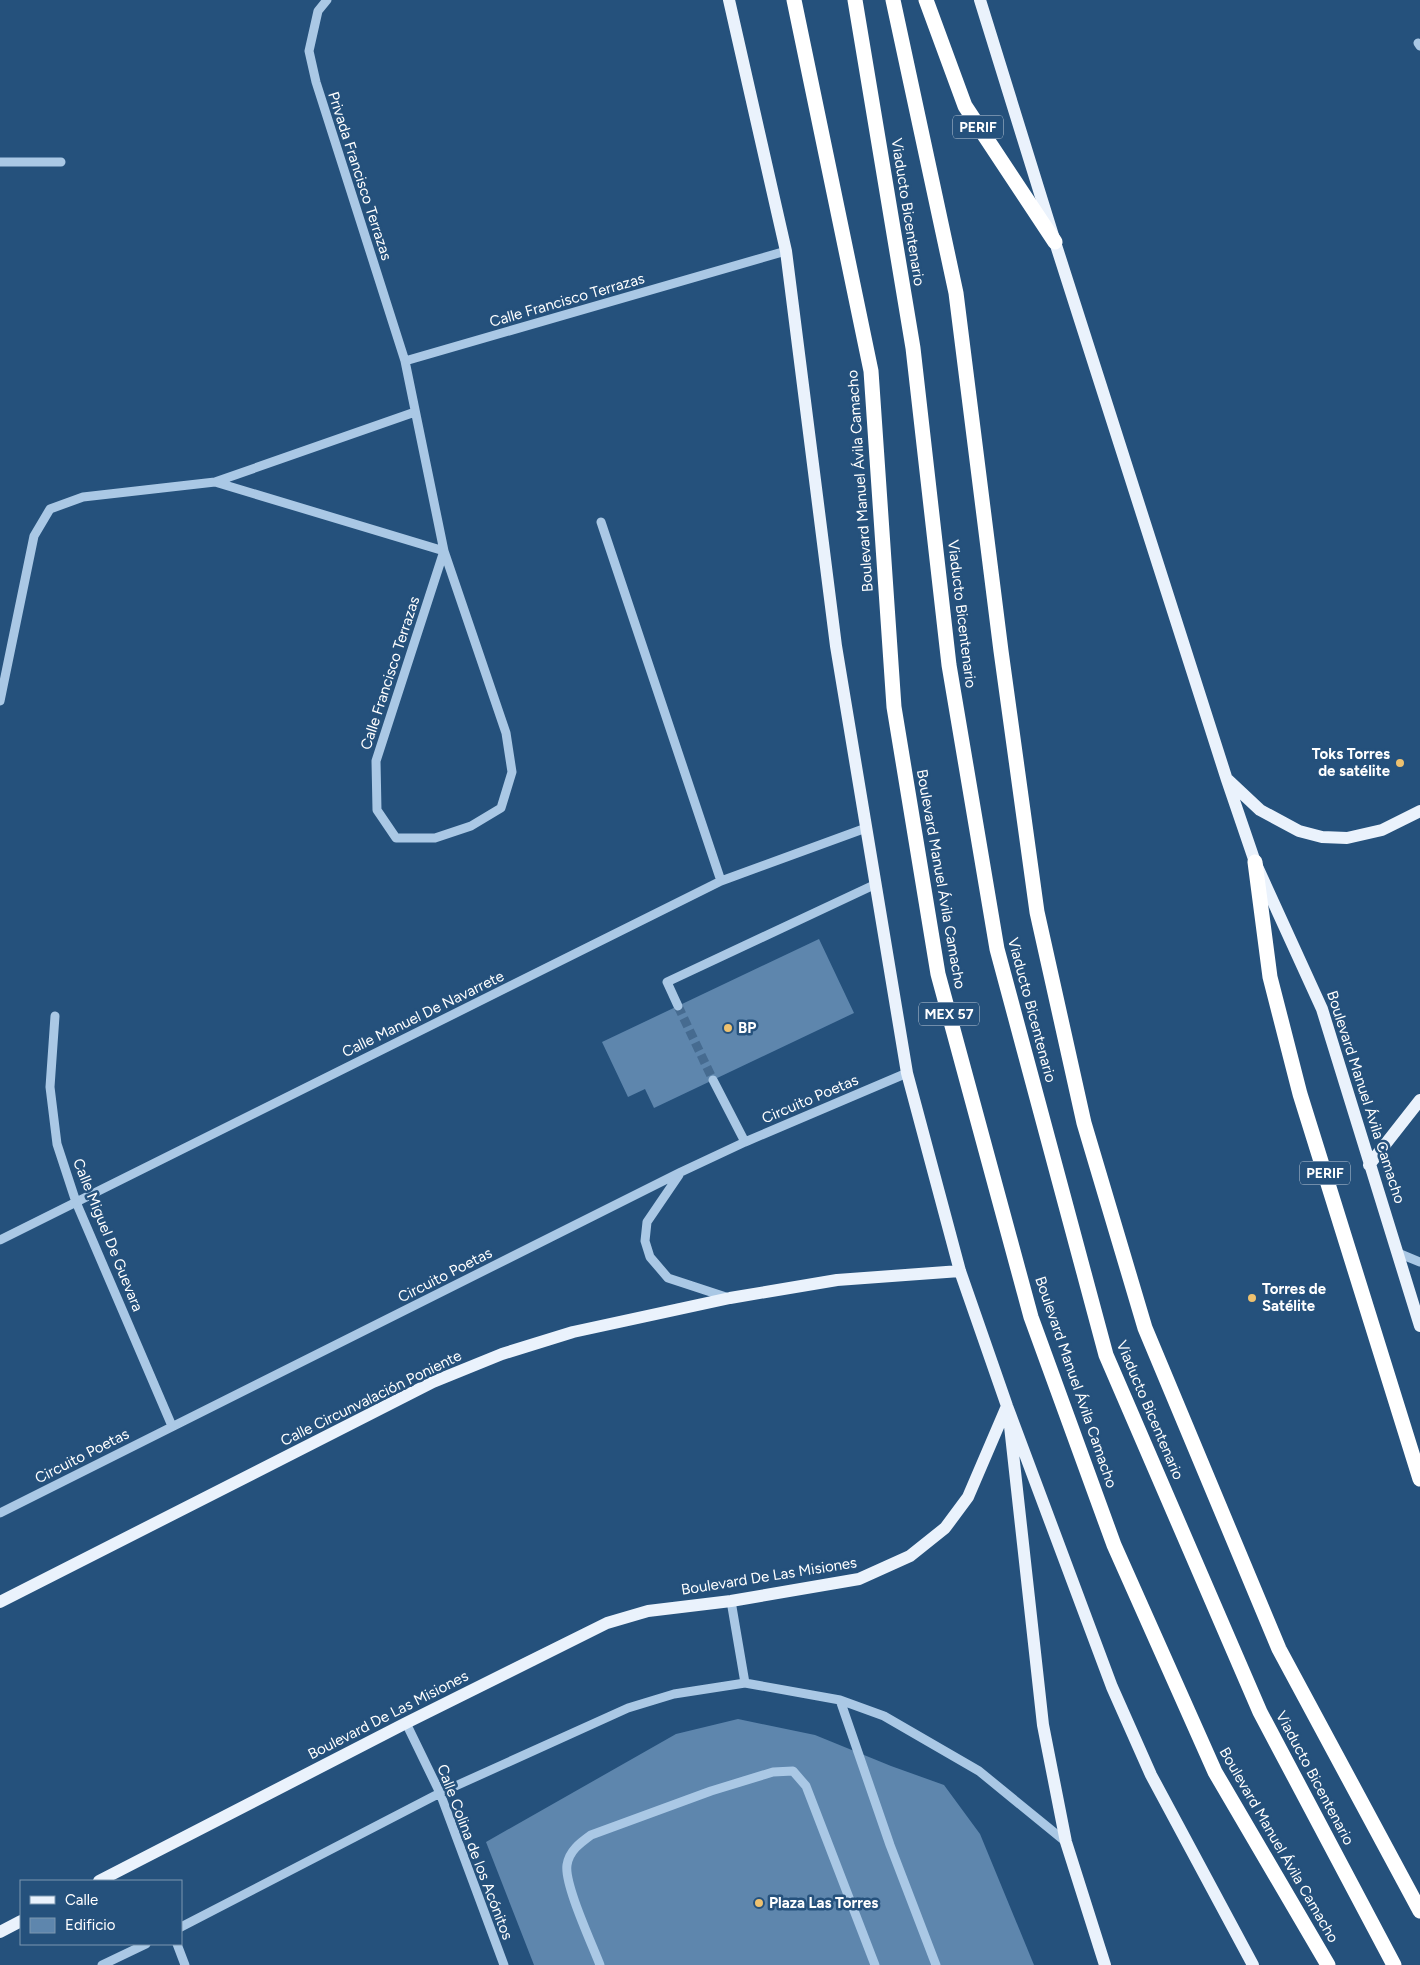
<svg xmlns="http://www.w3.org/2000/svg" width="1420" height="1965" viewBox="0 0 1420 1965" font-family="Figtree,sans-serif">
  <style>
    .building { fill: #5e86ad }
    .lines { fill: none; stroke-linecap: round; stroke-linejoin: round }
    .minor-tunnel { stroke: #466b90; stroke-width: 9; stroke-dasharray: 9 4.5; stroke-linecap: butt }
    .minor { stroke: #aac8e5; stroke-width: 9 }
    .major { stroke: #eaf2fc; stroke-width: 12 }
    .highway { stroke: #fff; stroke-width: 15 }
    .poi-dot { fill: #eec16f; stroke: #25517c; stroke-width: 2 }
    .labels { text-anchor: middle; stroke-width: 5; stroke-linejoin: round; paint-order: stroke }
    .shield { fill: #25517c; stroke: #becbd8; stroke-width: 1 }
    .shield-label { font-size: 14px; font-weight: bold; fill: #fff }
    .street-label { font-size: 15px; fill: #fff; stroke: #25517c }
    .poi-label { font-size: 15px; font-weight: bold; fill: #fff; stroke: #25517c; text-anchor: start }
  </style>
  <rect width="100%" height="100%" fill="#25517c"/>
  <!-- building -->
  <path class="building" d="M819,939L854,1013L654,1108L645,1089L628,1097L602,1042Z
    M738,1719L815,1735L891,1766L944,1785L980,1834L1034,1965H534L486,1842L676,1734Z"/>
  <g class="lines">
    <!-- minor-tunnel -->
    <path class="minor-tunnel" d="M678,1006L713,1080"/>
    <!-- minor -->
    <path class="minor" d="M327,0L318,11L309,51L316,82L405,361L444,551L506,733L512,772L501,808L471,826L435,838H396L377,810L376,761L444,551
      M1418,43L1420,46
      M0,162H61
      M405,361L786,251
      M215,482L415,412
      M601,522L721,881
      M0,701L34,536L50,509L83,497L215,482L444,551
      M678,1006L667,982L876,884
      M55,1016L50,1087L57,1144L76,1202L172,1426
      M713,1080L745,1142
      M679,1175L647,1222L645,1241L650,1257L668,1278L729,1298
      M0,1240L721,881L866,828
      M1398,1253L1420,1262
      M0,1513L681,1172L745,1142L907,1073
      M731,1601L745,1683
      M840,1700L890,1845L936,1965
      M406,1723L440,1793L504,1965
      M181,1927L440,1793L628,1708L674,1694L745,1683L840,1700L884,1716L979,1771L1066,1842
      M177,1944L185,1965
      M102,1965L146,1944
      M600,1965C592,1944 564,1884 567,1865C569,1851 580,1843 591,1835L711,1791L773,1772L793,1771L806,1786L875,1965"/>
    <!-- major -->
    <path class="major" d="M729,0L786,251L836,646L907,1073L960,1271L1007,1406L1112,1687L1151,1775L1253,1965
      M980,0L1055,242L1227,780L1255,862L1322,1009L1420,1326
      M1228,780L1260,810L1299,831L1322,837L1347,838L1382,830L1420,811
      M1369,1165L1420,1100
      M1010,1426L1043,1725L1066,1842L1105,1965
      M0,1602L433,1382L502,1354L573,1332L730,1298L837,1280L960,1271
      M99,1881L406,1723L607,1623L648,1611L731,1601L859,1579L910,1556L945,1528L968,1497L1007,1406
      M0,1932L21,1921"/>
    <!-- highway -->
    <path class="highway" d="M794,0L871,371L894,707L938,974L1031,1317L1114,1545L1215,1772L1328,1965
      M855,0L913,348L949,665L997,949L1106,1355L1260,1712L1394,1965
      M893,0L956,293L1001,651L1037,912L1084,1123L1145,1328L1279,1649L1420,1911
      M926,0L965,106L1055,242
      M1255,862L1270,977L1300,1094L1420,1479"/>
  </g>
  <!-- markers -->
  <g class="poi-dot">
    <circle cx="1400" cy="763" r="5"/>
    <circle cx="728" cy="1028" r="5"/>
    <circle cx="1252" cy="1298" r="5"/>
    <circle cx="759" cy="1903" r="5"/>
  </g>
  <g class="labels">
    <!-- shield labels -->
    <g class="shield">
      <rect x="953" y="115.5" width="50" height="23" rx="4"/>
      <rect x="919" y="1002.5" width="60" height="23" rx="4"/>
      <rect x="1300" y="1161.5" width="50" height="23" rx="4"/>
    </g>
    <g class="shield-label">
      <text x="978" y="132">PERIF</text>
      <text x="949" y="1019">MEX 57</text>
      <text x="1325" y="1178">PERIF</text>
    </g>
    <!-- street labels -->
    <g class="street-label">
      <text transform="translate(360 176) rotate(72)" y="5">Privada Francisco Terrazas</text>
      <text transform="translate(908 212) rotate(81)" y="5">Viaducto Bicentenario</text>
      <text transform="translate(567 300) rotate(-16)" y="5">Calle Francisco Terrazas</text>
      <text transform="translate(860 481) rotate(-94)" y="5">Boulevard Manuel Ávila Camacho</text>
      <text transform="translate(962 614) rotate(83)" y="5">Viaducto Bicentenario</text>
      <text transform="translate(390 673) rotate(-72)" y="5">Calle Francisco Terrazas</text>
      <text transform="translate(941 879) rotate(80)" y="5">Boulevard Manuel Ávila Camacho</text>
      <text transform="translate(1032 1010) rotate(75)" y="5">Viaducto Bicentenario</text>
      <text transform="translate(423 1014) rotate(-26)" y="5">Calle Manuel De Navarrete</text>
      <text transform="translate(1366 1097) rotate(72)" y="5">Boulevard Manuel Ávila Camacho</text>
      <text transform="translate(810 1099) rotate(-23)" y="5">Circuito Poetas</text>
      <text transform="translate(108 1235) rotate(68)" y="5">Calle Miguel De Guevara</text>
      <text transform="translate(445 1275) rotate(-27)" y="5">Circuito Poetas</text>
      <text transform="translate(1076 1382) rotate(71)" y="5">Boulevard Manuel Ávila Camacho</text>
      <text transform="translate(371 1398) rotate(-26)" y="5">Calle Circunvalación Poniente</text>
      <text transform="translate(1150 1410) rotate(67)" y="5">Viaducto Bicentenario</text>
      <text transform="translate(82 1456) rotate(-27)" y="5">Circuito Poetas</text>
      <text transform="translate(769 1576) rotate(-9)" y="5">Boulevard De Las Misiones</text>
      <text transform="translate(388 1715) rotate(-27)" y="5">Boulevard De Las Misiones</text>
      <text transform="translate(1315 1778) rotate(62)" y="5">Viaducto Bicentenario</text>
      <text transform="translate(1279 1845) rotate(60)" y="5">Boulevard Manuel Ávila Camacho</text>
      <text transform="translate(475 1852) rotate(69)" y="5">Calle Colina de los Acónitos</text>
    </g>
    <!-- poi labels -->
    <g class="poi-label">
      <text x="1390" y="759" text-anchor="end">Toks Torres<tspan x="1390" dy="17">de satélite</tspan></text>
      <text x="738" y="1033">BP</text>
      <text x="1262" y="1294">Torres de<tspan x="1262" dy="17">Satélite</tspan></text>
      <text x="769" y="1908">Plaza Las Torres</text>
    </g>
  </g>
  <!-- legend -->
  <rect x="20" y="1880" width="162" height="65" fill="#25517c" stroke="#7c97b0"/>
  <rect x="30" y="1896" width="25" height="8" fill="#eaf2fc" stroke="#7c97b0"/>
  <text x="65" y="1905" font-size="15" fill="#ffffff">Calle</text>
  <rect x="30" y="1918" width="25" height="15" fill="#5e86ad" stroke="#7c97b0"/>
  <text x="65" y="1930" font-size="15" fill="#ffffff">Edificio</text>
</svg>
